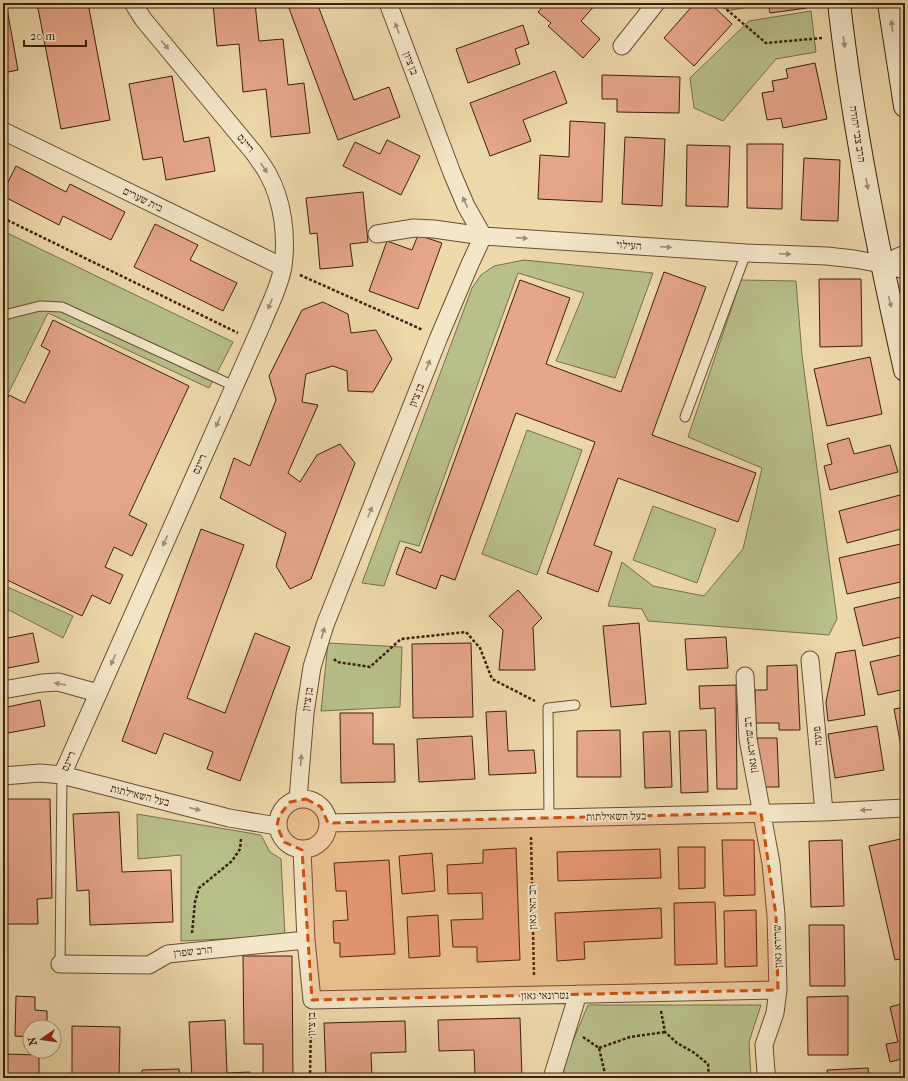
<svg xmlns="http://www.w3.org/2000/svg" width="908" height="1081" viewBox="0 0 908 1081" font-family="'IM FELL French Canon','Frank Ruhl Libre',serif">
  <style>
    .green { fill: #b8bf89; stroke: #7a6f4c }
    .building { fill: #e6a68a; stroke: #3b1f0e }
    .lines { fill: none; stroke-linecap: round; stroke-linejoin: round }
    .lane-casing { stroke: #684e35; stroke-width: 11 }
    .street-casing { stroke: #684e35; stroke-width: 19 }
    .secondary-casing { stroke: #3b1f0e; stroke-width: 24 }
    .path { stroke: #3b1f0e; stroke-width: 2.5; stroke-dasharray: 3 2; stroke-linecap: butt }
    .lane { stroke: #f4e6c8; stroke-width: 9 }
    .street { stroke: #f4e6c8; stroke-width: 17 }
    .secondary { stroke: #f4e6c8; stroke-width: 22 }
    .oneway { fill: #a18c74 }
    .marked { fill: #ce500c; fill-opacity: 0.2; stroke: #ce500c; stroke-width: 3; stroke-dasharray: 8 5; stroke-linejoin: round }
    .labels { text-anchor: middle; stroke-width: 4; stroke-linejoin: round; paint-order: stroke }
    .street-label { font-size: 11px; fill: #3b1f0e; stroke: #f4e6c8 }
  </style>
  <rect width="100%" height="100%" fill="#eed9ab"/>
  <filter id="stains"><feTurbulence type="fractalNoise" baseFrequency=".005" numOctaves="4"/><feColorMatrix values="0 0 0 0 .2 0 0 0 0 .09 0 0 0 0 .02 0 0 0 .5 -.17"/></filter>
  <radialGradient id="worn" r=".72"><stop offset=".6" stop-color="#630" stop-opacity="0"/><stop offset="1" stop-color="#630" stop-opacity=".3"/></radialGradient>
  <!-- green -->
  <path class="green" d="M725,3H765V4L727,11Z
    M811,11L816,52L776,59L723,121L694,108L690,78L749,21Z
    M3,231L233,342L209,388L48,313L3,404Z
    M524,260L653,273L615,378L556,361L584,293L518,273L419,546L400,541L384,586L362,583L472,288L481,275L494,266Z
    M741,280L796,281L802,355L837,619L829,635L648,621L642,609L608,606L622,562L653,586L704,596L743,549L762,468L688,437Z
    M527,430L582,450L537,575L482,554Z
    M653,506L716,529L697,583L633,560Z
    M3,585L73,616L63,638L3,607Z
    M328,643L402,647L400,707L321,711Z
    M137,814L261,835L270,852L281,859L285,936L181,941V855L138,859Z
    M588,1005H761L749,1042L751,1078H562L567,1055Z"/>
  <!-- building -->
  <path class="building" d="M3,3H6L18,70L3,73Z
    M37,3H88L110,120L61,129Z
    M190,3H255L259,41L283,39L288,85L304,83L310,133L271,137L266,89L243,92L239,44L217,46L213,4L191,6Z
    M287,3H317L354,100L389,87L400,117L338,140Z
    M441,3H458L443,8Z
    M546,3H593L595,5L581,21L600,39L583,58L548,26L551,23L538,12Z
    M695,3H710L732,24L694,66L664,38Z
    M768,3H806L807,8L770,13Z
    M523,25L529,44L515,49L520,64L468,83L456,49Z
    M815,63L827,119L783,128L781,118L767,120L762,93L774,91L772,81L788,78L786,69Z
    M555,71L567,103L523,120L531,141L490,156L470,103Z
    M602,75L680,77L679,113L617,112V99H602Z
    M172,76L184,142L209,137L215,171L166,180L162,157L143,160L129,84Z
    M570,121L605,123L602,202L538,199L540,155L569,157Z
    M625,137L665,139L662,206L622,204Z
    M387,140L420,156L401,195L343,166L355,142L380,154Z
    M747,144H783L782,209L747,208Z
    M687,145L730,146L728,207L686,206Z
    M804,158L840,160L838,221L801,220Z
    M16,166L66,192L70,184L125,212L111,240L63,216L59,225L3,196V192Z
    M363,192L368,242L350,244L353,266L320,269L317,233L310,234L306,198Z
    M155,224L198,245L190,260L237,283L223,311L134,267Z
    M418,235L442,243L418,309L369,291L387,241L412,250Z
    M664,272L706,287L652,435L756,473L738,522L618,478L594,545L612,552L598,592L547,573L595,442L516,413L455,580L441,575L436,589L396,574L406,547L421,553L520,280L570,298L546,364L621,392Z
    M819,279H861L862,346L820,347Z
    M323,302L348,314L351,333L376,330L392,359L373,392L348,391L347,371L333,366L306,374L302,402L318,405L288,473L300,482L317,455L340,444L355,463L311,579L290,589L276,566L286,533L220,498L234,458L250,466L276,400L269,376L302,310Z
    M53,320L189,386L129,515L147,524L132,556L114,547L105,567L123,575L110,604L92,595L82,616L3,578V407L9,395L25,403L50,351L41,346Z
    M870,357L882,414L827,426L814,369Z
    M849,438L854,454L890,445L898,472L830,490L824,466L832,464L827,444Z
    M900,495L905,515V528L847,543L839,511Z
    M201,529L244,545L187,698L225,713L255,633L290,647L240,781L207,769L213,752L164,733L156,754L122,741Z
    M905,543V581L847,594L839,558Z
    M518,590L542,618L533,627L535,670H499L503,630L489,616Z
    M905,596V636L863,646L854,608Z
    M639,623L646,704L611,707L603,626Z
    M33,633L39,662L3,669V639Z
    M726,637L728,668L687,670L685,639Z
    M471,643L473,717L413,718L412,644Z
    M855,650L865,715L828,721L826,702L836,653Z
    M905,654V689L878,695L870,662Z
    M797,665L800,730H779V723H756L755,690H767V666Z
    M736,685L737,789H717L715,708L700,709L699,686Z
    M40,700L45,726L3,734V708Z
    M905,707V762H904L894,709Z
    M506,711L508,751L534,750L536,773L489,775L486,712Z
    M340,713H373V744H394L395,782L341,783Z
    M877,726L884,770L835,778L828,734Z
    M620,730L621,777H577V731Z
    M706,730L708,792L681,793L679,731Z
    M670,731L672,787L645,788L643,732Z
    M472,736L475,779L419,782L417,739Z
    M757,738H777L779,787H759Z
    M3,799H50L52,898L37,899L38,924H5Z
    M119,812L122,872L171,870L173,922L90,925L89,890L77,891L73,814Z
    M905,838V958L895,960L869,846Z
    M722,840H754L755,895L724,896Z
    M842,840L844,906L811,907L809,841Z
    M678,847H705V888L679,889Z
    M516,848L520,960L477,962V947H453L451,920L483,919L482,893L448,894L447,865L483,863V850Z
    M660,849L661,878L558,881L557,852Z
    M432,853L435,891L402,894L399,856Z
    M389,860L395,954L340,957V943H334L333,921L348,920L347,906L346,891H336L334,863Z
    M715,902L717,964L675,965L674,903Z
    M661,908L662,938L584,942L585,959L557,961L555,913Z
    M756,910L757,966L725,967L724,911Z
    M438,915L440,956L409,958L407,917Z
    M809,925H844L845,986H810Z
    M243,956H292L293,1078H263V1044H244Z
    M16,996L35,997V1010L47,1011V1027H30V1037L15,1036Z
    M848,996V1055H808L807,997Z
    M905,1003V1058L890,1062L886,1044L898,1042L890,1007Z
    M520,1018L522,1078H441V1077L475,1076L474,1050L439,1051L438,1020Z
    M225,1020L227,1073L250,1072V1078H192L189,1022Z
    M405,1021L406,1052L371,1053L372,1078H326L324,1023Z
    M72,1026L120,1027L119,1078H72Z
    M3,1054L39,1055V1078H3Z
    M868,1068L869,1078H828L827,1070Z
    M179,1069L180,1078H142V1070Z"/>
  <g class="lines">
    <!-- lane casing -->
    <g class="lane-casing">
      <path id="lane" d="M3,317L8,314L40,306L62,307L234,386
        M685,417L746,253
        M549,818L548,708L575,705
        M60,964L62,775"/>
    </g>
    <!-- street casing -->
    <g class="street-casing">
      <path id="street" d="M388,3L452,173L466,206L483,236
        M622,46L656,3
        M3,131L283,267
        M377,234L414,228L434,229L483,236L746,253L827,256L854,259L882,264L905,270
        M882,264L905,254
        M810,660L824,812
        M745,676L748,739L771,863L776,915L778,990L775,1013L764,1045L766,1072L768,1078
        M3,690L42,683L58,682L98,693
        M62,775L262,324C269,306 280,286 283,266C287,236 283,201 268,174C264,167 259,160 254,153L143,19L133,3
        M3,776L40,773L62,775L229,818L277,826
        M278 824a25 25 0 1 1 50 0a25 25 0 1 1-50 0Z
        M298,799L305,713L312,667L325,625L439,337L470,264L483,236
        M328,823L824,812L905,808
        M302,850L306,940L312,1000L778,990
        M60,964L149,965L168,954L306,940
        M552,1078L578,994"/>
    </g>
    <!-- secondary casing -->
    <g class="secondary-casing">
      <path id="secondary" d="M839,3C853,127 878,249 905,370
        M889,3L905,106"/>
    </g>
    <!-- path -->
    <path class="path" d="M719,3L766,43L822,38
      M3,218L238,333
      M300,275L423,330
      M334,659L337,662L370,667L401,639L466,632L480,648L492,679L535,701
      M531,837L534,976
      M192,933L195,902L199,888L232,861L240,849L241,839
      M661,1011L665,1032L677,1043L693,1052L708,1064L709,1078
      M583,1037L599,1048L606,1078
      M599,1048L630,1037L665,1032
      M310,1078L311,1018"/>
    <!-- lane -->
    <use href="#lane" class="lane"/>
    <!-- street -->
    <use href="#street" class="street"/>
    <!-- secondary -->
    <use href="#secondary" class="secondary"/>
  </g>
  <!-- one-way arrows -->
  <defs><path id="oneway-solid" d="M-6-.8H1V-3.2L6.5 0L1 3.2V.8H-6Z"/></defs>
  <g class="oneway">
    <use href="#oneway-solid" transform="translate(892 26) rotate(-97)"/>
    <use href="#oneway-solid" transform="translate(397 28) rotate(-111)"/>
    <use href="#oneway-solid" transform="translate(844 42) rotate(82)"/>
    <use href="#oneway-solid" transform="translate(165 45) rotate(50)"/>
    <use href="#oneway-solid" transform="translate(264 168) rotate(57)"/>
    <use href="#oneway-solid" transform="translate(867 184) rotate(80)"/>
    <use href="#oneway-solid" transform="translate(465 202) rotate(-114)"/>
    <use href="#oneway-solid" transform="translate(522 238) rotate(4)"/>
    <use href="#oneway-solid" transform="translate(666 247) rotate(4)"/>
    <use href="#oneway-solid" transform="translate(785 254) rotate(3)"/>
    <use href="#oneway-solid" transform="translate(890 302) rotate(77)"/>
    <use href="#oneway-solid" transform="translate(270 304) rotate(112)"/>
    <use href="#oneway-solid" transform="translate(428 365) rotate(-68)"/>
    <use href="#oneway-solid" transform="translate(218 422) rotate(114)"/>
    <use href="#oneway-solid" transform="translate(370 512) rotate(-68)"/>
    <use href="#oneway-solid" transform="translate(165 541) rotate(114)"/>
    <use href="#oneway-solid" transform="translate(323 633) rotate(-73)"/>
    <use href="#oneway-solid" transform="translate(113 660) rotate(114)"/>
    <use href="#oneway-solid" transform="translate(60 684) rotate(-170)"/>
    <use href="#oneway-solid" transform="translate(301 760) rotate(-85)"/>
    <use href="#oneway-solid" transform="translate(195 809) rotate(14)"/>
    <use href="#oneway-solid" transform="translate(866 810) rotate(177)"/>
  </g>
  <!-- marked area -->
  <path class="marked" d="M306,799L321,807L328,823L761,813L776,915L778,990L312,1000L302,850L284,842L277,826L279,816L290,802Z"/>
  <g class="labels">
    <!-- street labels -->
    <g class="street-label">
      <text transform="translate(411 63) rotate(69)" y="4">בן ציון</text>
      <text transform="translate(858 134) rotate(81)" y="4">הרב צבי יהודה</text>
      <text transform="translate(246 143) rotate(51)" y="4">ריינס</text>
      <text transform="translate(143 199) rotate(26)" y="4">בית שערים</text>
      <text transform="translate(629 245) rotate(4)" y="4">העילוי</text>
      <text transform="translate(416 395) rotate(-68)" y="4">בן ציון</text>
      <text transform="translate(199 464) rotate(-66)" y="4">ריינס</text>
      <text transform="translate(307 699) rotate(-81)" y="4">בן ציון</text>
      <text transform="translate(817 736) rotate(-95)" y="4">פועה</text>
      <text transform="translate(750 745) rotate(-97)" y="4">רב שרירא גאון</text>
      <text transform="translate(68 761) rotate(-66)" y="4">ריינס</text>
      <text transform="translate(140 795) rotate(14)" y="4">בעל השאילתות</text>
      <text transform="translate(616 816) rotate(-1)" y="4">בעל השאילתות</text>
      <text transform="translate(532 907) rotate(-91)" y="4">רב האי גאון</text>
      <text transform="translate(777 946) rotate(-92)" y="4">שרירא גאון</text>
      <text transform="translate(193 951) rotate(-6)" y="4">הרב שפרן</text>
      <text transform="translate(545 995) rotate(-1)" y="4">נטרונאי גאון</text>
      <text transform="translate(311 1024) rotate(-89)" y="4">בן ציון</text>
    </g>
  </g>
  <!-- margin -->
  <rect width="908" height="1081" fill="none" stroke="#eed9ab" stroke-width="16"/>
  <rect x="4" y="4" width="900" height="1073" fill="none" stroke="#3b1f0e" stroke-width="2"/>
  <rect x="8" y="8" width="892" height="1065" fill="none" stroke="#3b1f0e"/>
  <!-- north arrow -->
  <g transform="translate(42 1039) rotate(257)"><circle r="19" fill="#f4e6c8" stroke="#aa967e"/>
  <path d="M0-3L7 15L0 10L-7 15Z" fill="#8f2418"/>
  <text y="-6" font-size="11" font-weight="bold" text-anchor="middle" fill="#3b1f0e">N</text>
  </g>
  <!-- scale -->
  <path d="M24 40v6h62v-6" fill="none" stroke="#3b1f0e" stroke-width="2"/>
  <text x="30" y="40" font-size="12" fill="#3b1f0e" stroke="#f4e6c8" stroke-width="3" paint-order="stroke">20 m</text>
  <rect width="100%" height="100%" filter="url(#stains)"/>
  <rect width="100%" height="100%" fill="url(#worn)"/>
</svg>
